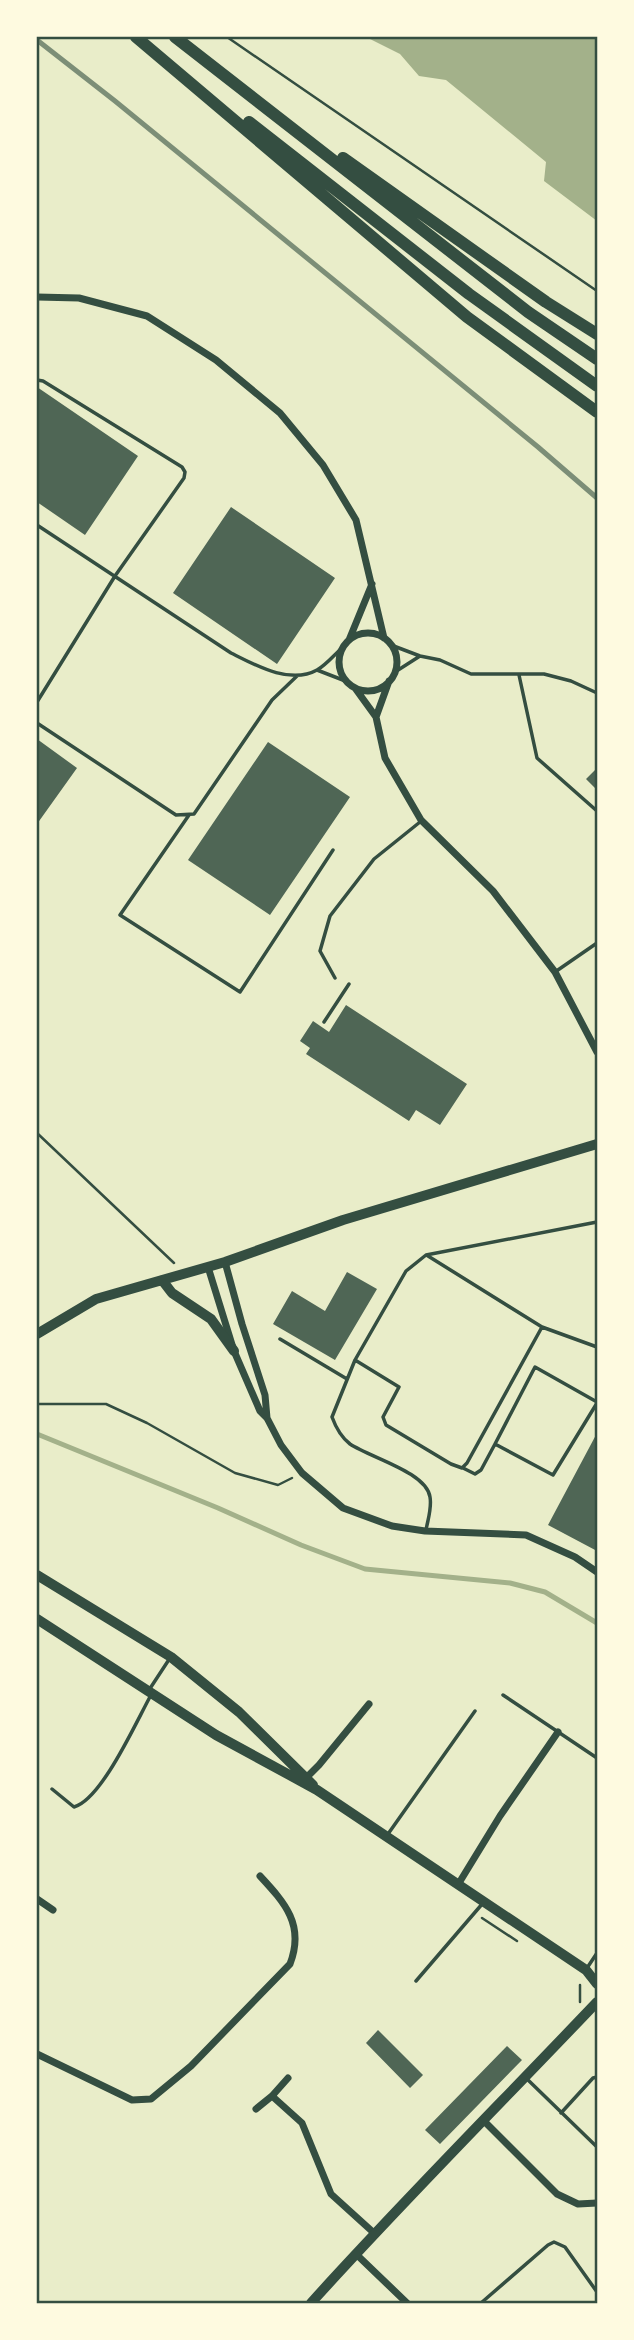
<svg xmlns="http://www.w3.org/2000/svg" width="634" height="2340" viewBox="0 0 634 2340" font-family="'Libre Baskerville',serif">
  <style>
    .water { fill: #a3b18a }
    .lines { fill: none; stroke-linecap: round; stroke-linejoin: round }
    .stream { stroke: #a3b18a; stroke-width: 5 }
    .building { fill: #4f6655 }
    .path { stroke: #344e41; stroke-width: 2.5 }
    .service { stroke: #344e41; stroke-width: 3.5 }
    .minor { stroke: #344e41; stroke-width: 7 }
    .tertiary { stroke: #344e41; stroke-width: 10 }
    .trunk { stroke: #344e41; stroke-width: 12 }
    .rail { stroke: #7c8e77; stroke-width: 5 }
    .neatline { fill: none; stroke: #344e41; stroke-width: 2.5 }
  </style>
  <rect width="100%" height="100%" fill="#e9edc9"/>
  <!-- water -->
  <path class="water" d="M366,37H597V221L544,181L546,162L446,80L419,76L400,54Z"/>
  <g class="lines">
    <!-- stream -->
    <path class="stream" d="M37,1434L218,1508L301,1545L365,1569L510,1583L545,1592L597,1623"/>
  </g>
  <!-- building -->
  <path class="building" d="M37,387L138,456L85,535L37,502Z
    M231,507L335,578L277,664L173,593Z
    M37,739L77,768L37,824Z
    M268,742L350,797L270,915L188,860Z
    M597,768V790L586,779Z
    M346,1005L467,1084L440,1125L416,1110L409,1121L306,1054L310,1048L300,1041L313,1021L329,1032Z
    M347,1272L377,1289L335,1360L273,1324L292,1291L325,1311Z
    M597,1433V1551L548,1525Z
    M378,2030L423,2075L410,2088L366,2043Z
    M507,2046L522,2060L440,2144L425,2130Z"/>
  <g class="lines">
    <!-- path -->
    <path class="path" d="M227,37L597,291
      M37,1133L174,1263
      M37,1404H106L147,1423L235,1473L278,1485L292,1478
      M482,1918L517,1941
      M580,1985V2002"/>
    <!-- service -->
    <path class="service" d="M37,380L43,381L182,467L185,472L184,478L115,576L37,702
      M37,525L231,653C255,665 290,685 317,670C326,665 335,654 343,647
      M391,645L420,656L440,660L471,674H544L571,681L597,693
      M317,670L348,682
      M395,672L420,656
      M519,675L537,758L597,811
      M37,723L176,815L194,814L272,700L297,676
      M189,815L120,915L240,992L333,850
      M555,972L597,943
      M335,978L320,951L330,916L374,859L420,822
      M324,1022L349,984
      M428,1256L542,1327
      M280,1339L347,1379
      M355,1360L399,1387L383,1417L386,1425L451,1464L462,1468L467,1463L542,1327L597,1347
      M495,1444L535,1367L597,1402
      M463,1468L475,1474L481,1470L495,1444L553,1475L597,1403
      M426,1530C428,1519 432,1508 430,1497C426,1472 371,1458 350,1444C341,1437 336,1428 332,1417L355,1360L406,1271L426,1255L597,1222
      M149,1690L170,1658
      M503,1695L597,1758
      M52,1789L74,1807C102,1799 136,1722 151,1695
      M388,1834L475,1711
      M587,1968L597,1953
      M416,1981L483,1903
      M527,2079L597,2147
      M561,2113L593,2078L597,2077
      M481,2303L548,2245L554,2242L565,2247L597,2292"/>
    <!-- minor -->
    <path class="minor" d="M37,297L79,298L147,316L216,360L280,413L323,465L356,520L384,638
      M339 662a29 29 0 1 1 58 0a29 29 0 1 1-58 0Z
      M349,640L372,584
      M355,688L376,717L385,758L421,820L493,891L555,972L597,1052
      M376,717L389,681
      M225,1262L242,1324L265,1395L267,1418
      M208,1267L234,1351L260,1411L267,1418L281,1445L302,1473L343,1508L392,1526L425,1531L526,1535L575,1557L597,1572
      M307,1777L319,1765L369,1704
      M459,1883L500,1816L558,1732
      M37,1899L53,1910
      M37,2054L132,2100L151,2099L191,2066L290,1964C305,1925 285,1903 260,1876
      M272,2096L302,2123L331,2194L374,2233
      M256,2109L272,2096L288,2078
      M484,2121L557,2194L578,2204L597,2203
      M356,2254L407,2303"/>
    <!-- tertiary -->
    <path class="tertiary" d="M162,1280L172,1293L211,1319L234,1351
      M37,1334L96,1299L225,1262L343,1220L597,1144
      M37,1575L171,1657L239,1712L313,1785
      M37,1619L216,1735L317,1790L586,1970L597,1984
      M311,2303C404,2200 502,2102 597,2002"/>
    <!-- trunk -->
    <path class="trunk" d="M136,37L467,317L597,412
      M175,37L528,312L597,359
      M249,122L469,294L597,386
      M343,158L546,302L597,334"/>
    <!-- rail -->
    <path class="rail" d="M37,40L115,101L538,447L597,498"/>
  </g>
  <!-- border -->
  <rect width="634" height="2340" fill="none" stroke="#fefae0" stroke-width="77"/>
  <rect x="38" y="38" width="558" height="2264" class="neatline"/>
</svg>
